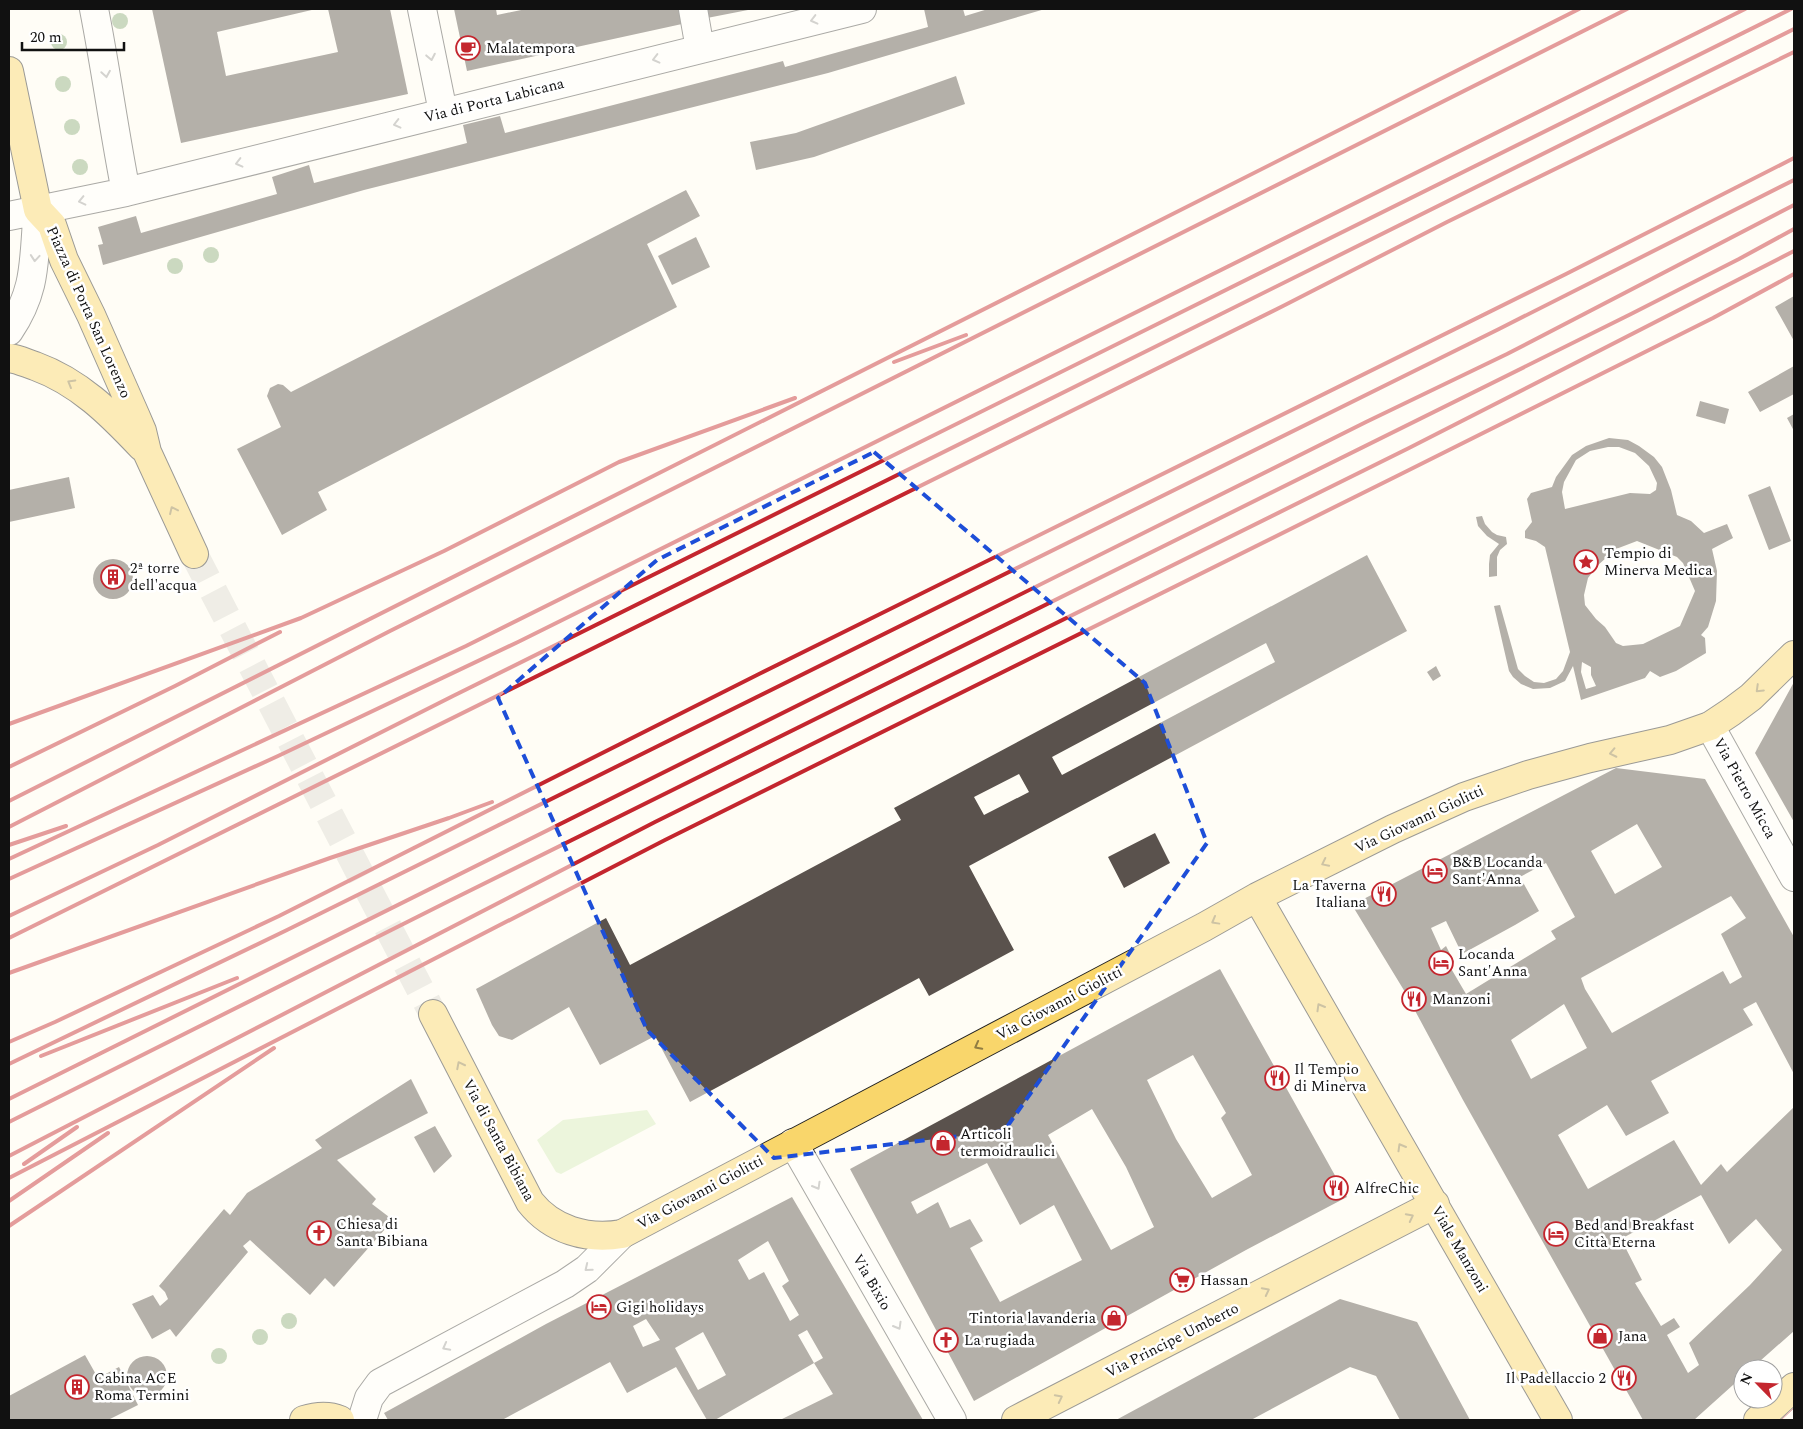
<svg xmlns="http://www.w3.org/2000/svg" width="1803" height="1429" viewBox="0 0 1803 1429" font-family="Spectral,serif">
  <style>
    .green { fill: #d5ebbd }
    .building { fill: #5a524d; fill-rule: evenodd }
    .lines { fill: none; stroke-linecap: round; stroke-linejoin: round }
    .major-tunnel { stroke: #dbdad3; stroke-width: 28; stroke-dasharray: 28 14; stroke-linecap: butt }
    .minor-casing { stroke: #444; stroke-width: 30 }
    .major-casing { stroke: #222; stroke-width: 30 }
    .minor { stroke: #fff; stroke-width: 28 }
    .major { stroke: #f9d66b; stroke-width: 28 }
    .tram { stroke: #c4262e; stroke-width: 1 }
    .rail { stroke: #c4262e; stroke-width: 4 }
    .tree { fill: #8dad7f }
    .oneway { stroke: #a0a0a0 }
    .oneway2 { stroke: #917d42 }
    .marked { fill: none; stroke: #1d4ed8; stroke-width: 4; stroke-dasharray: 10 6; stroke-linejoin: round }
    .labels { text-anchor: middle; stroke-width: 5; stroke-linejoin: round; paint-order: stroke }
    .poi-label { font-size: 15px; fill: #111; stroke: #fff; text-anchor: start }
    .street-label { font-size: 15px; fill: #111; stroke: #fff }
  </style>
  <rect width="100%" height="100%" fill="#fffdf5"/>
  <!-- green -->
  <path class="green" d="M647,1110L656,1124L561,1174L556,1172L537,1140L563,1120Z"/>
  <!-- building -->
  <path class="building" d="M152,9H316L217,32L226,76L338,52L328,9H390L408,94L181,143Z
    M454,9H496L497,15L526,9H679L682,24L467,71Z
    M705,9H748V10L707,18Z
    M924,9H963L965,16L988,9H1045L828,73L364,190L103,265L98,245L103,244L98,227L136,216L141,233L277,194L272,177L309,165L314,183L467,143L463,125L500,116L505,133L783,61L785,67L928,27Z
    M956,76L965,104L814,157L756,170L750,142L796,133Z
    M686,190L700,216L647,244L677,307L318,492L327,510L282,535L237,449L281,427L267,396L270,388L278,384L283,385L291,392Z
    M696,237L710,267L672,285L658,256Z
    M1794,296V341L1775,307Z
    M1794,366V394L1760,412L1748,392Z
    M1700,401L1729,409L1725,424L1696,416Z
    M1794,414V431L1787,418Z
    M1609,438L1628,440L1639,446L1654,457L1662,467L1671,490L1677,515L1691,521L1704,533L1727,524L1733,538L1712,549L1717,571L1716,601L1708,627L1701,635L1705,638L1706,653L1676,671L1660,677L1650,671L1645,678L1581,700L1573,666L1565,681L1550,688L1533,689L1521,684L1513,677L1509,671L1494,606L1500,605L1518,669L1525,676L1534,682L1544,683L1556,679L1563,671L1570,652L1545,547L1536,541L1525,538V531L1532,522L1527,499L1531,493L1552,487L1556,477L1572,455L1586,446ZM1608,447H1619L1635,453L1649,466L1657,483L1656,490L1650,494L1630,493L1565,509L1562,492L1564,482L1576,460L1590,451ZM1637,541L1677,557L1683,563L1695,591L1680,626L1643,644L1623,646L1616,643L1605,627L1596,619L1585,605L1584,595L1588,578L1597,566L1616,549ZM1582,662L1591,667V675L1596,686L1586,689L1581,672Z
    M69,477L75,508L9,522V490Z
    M1770,486L1791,541L1769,550L1748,495Z
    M1482,516L1485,524L1492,532L1497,535L1506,537L1507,544L1500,550L1497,557V576L1489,577V564L1490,555L1499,544L1487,536L1478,526L1476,517Z
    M1367,555L1407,631L969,866L1014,950L929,996L919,978L690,1102L655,1036L600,1065L569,1007L512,1040L499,1036L492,1025L476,989L606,918L630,965L901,820L894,808ZM1266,643L1275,662L1062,775L1052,757ZM1019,774L1029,792L984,815L974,797Z
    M93 579a20 20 0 1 1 40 0a20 20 0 1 1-40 0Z
    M1436,666L1441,676L1433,681L1427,672Z
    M1794,682V822L1755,753Z
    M1616,768L1705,779L1794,937V1074L1756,1002L1743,1009L1753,1025L1651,1081L1669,1113L1626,1136L1607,1105L1558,1135L1588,1189L1674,1140L1701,1185L1721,1164L1727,1172L1794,1107V1331L1751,1369H1743V1376L1694,1420H1643L1463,1100L1405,992L1352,905ZM1637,824L1662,867L1615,894L1591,851ZM1546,863L1575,917L1551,931L1556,939L1466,994L1449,965L1454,962L1446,946L1441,950L1431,928L1446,921L1462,954L1515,925L1539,911L1520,877ZM1731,896L1746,918L1721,934L1742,977L1730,984L1723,971L1612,1033L1585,989L1581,978ZM1564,1004L1587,1048L1531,1079L1511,1040ZM1701,1195L1729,1244L1756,1219L1782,1250L1750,1285L1689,1343L1699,1365L1688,1373L1667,1335L1680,1327L1674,1318L1661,1326L1635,1283L1642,1280L1621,1239Z
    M1155,833L1170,863L1124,888L1108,857Z
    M1220,969L1347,1197L1246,1250L974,1401L850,1169ZM1193,1055L1226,1113L1221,1118L1252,1175L1212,1198L1176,1139L1147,1080ZM1092,1109L1126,1167L1154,1227L1111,1250L1048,1135ZM987,1163L1020,1225L1054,1205L1082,1260L1000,1302L970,1248L983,1241L970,1219L950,1228L938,1202L917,1214L911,1202Z
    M411,1079L428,1113L337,1160L376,1199L372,1204L393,1220L334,1287L325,1278L310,1295L250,1240L243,1246L248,1252L176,1337L170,1329L152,1339L132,1304L153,1295L160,1306L168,1299L165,1292L159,1286L224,1209L230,1215L247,1193L322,1148L315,1140Z
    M435,1126L452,1156L434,1173L414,1137Z
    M792,1197L923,1420H780L833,1394L814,1363L823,1358L807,1330L798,1335L814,1363L715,1420H707L676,1367L627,1393L610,1362L502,1420H388L384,1413L546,1324ZM768,1241L789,1281L782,1286L799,1315L790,1321L764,1272L749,1280L738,1260ZM646,1319L660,1340L643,1347L633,1326ZM703,1332L726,1375L698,1390L675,1348Z
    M1340,1299L1417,1322L1470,1420H1400L1376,1376L1350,1367L1251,1420H1116Z
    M85,1355L98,1378L119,1367L138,1405L108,1420H9V1396Z
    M127 1376a20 20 0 1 1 40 0a20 20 0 1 1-40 0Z"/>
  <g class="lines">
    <!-- major-tunnel -->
    <path class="major-tunnel" d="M194,554L433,1014"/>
    <!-- minor casing -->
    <g class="minor-casing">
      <path id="minor" d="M94,9C106,70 114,131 126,192
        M422,9L443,112
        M693,9L700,49
        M9,216L126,192L862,9
        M9,331C38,288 33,259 38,210
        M1710,726L1794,877
        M793,1143L952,1420
        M362,1420L369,1398L380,1383L565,1284L587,1269L622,1234"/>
    </g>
    <!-- major casing -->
    <g class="major-casing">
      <path id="major" d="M9,71L38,210L52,225L64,260L91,315L136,417L142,431L147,452L194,554
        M9,358C18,359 26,363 35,366C79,382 110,413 142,447
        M1257,897L1558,1420
        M433,1014L530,1202C552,1230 587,1240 622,1234L1204,927L1257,897L1393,829L1464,797L1528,775L1590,758L1670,740L1710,726L1731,712L1751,697L1794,655
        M304,1420C317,1416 328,1415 340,1420
        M1016,1420L1435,1204
        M1758,1420L1794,1387"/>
    </g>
    <!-- minor -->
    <use href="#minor" class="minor"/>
    <!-- major -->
    <use href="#major" class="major"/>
    <!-- tram -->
    <path class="tram" d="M1781,1420L1794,1408"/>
    <!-- rail -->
    <path class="rail" d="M894,362L966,335
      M9,724L301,618L444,551L619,462L795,398
      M9,767L175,686L280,632
      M9,801L1579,9
      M9,827L390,631L1627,9
      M9,845L66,826
      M9,859L466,646L1745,9
      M9,879L278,756L518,642L1791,9
      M9,916L158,845L453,696L1794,29
      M9,938L1283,306L1447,222L1794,52
      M9,973L330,858L449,818L492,802
      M9,1042L55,1022L279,916L759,674L1566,274L1794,158
      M41,1056L237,978
      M9,1064L287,930L1499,329L1794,180
      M9,1099L1366,422L1507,354L1794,205
      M9,1122L449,901L1631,314L1739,259L1794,229
      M9,1156L655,822L1409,448L1794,251
      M24,1164L77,1127
      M9,1178L665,840L1401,474L1713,318L1794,274
      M9,1201L108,1133
      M9,1226L274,1048"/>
  </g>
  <!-- trees -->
  <g class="tree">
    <circle cx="120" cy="21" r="8"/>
    <circle cx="59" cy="42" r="8"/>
    <circle cx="63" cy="84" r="8"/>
    <circle cx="72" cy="127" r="8"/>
    <circle cx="80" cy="167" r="8"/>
    <circle cx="211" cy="255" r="8"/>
    <circle cx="175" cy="266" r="8"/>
    <circle cx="289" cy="1321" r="8"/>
    <circle cx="260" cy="1337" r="8"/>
    <circle cx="219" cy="1356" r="8"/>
  </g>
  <!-- one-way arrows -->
  <defs><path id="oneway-chevron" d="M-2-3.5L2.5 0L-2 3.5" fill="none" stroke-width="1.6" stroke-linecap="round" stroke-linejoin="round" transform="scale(1.25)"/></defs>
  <g class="oneway">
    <use href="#oneway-chevron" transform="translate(814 20) rotate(166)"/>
    <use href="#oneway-chevron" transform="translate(431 57) rotate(79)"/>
    <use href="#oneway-chevron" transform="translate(656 59) rotate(166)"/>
    <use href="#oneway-chevron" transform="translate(106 74) rotate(81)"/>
    <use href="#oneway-chevron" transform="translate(397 124) rotate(166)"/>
    <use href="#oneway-chevron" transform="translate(239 163) rotate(166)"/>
    <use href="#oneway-chevron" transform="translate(82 201) rotate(167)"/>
    <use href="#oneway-chevron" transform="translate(35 258) rotate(95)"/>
    <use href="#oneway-chevron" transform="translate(817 1186) rotate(60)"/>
    <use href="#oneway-chevron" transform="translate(588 1268) rotate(141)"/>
    <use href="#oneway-chevron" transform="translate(898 1326) rotate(60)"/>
    <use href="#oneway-chevron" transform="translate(446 1347) rotate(152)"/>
  </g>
  <g class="oneway2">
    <use href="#oneway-chevron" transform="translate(71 383) rotate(-150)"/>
    <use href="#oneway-chevron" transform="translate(173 510) rotate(-115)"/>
    <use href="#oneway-chevron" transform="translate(1759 689) rotate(136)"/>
    <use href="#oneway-chevron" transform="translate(1613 753) rotate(168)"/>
    <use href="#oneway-chevron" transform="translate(1325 863) rotate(154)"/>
    <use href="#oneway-chevron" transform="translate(1215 921) rotate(151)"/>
    <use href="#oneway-chevron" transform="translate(1320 1007) rotate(-120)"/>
    <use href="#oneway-chevron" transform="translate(978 1046) rotate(152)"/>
    <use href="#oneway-chevron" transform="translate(460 1065) rotate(-117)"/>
    <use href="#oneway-chevron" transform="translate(1401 1147) rotate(-120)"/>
    <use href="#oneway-chevron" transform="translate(1410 1217) rotate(-27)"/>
    <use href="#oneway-chevron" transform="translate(1266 1291) rotate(-27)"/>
    <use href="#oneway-chevron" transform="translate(1059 1398) rotate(-27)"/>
  </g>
  <!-- marked area -->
  <path d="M0 0H1803V1429H0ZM874,452L1145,683L1207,843L1004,1131L774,1158L647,1030L498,698L657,560Z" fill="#fffdf5" fill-opacity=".55" fill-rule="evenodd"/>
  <path class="marked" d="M874,452L1145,683L1207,843L1004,1131L774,1158L647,1030L498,698L657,560Z"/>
  <!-- icons -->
  <defs>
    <g id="cafe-ring" transform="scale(1.25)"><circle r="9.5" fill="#fff" stroke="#c4262e" stroke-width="1.5"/><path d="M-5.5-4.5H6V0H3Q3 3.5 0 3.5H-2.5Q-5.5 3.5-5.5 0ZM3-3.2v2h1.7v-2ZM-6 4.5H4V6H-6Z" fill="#c4262e"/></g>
    <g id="sight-ring" transform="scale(1.25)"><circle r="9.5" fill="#fff" stroke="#c4262e" stroke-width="1.5"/><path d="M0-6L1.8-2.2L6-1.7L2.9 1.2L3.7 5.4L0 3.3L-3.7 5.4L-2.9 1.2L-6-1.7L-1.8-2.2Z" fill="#c4262e"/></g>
    <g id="building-ring" transform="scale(1.25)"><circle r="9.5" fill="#fff" stroke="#c4262e" stroke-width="1.5"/><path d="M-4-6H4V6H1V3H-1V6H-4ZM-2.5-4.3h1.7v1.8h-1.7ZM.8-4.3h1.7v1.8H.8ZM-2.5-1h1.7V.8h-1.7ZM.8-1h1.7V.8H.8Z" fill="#c4262e"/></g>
    <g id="hotel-ring" transform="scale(1.25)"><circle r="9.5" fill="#fff" stroke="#c4262e" stroke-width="1.5"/><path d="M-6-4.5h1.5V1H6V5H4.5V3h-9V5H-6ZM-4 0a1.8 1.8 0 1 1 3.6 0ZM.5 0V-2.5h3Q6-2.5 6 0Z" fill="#c4262e"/></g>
    <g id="restaurant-ring" transform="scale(1.25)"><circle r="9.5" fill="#fff" stroke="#c4262e" stroke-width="1.5"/><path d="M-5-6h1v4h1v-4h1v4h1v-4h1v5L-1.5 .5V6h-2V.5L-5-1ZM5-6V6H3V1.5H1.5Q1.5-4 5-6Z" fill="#c4262e"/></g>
    <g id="shop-ring" transform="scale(1.25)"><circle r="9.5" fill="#fff" stroke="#c4262e" stroke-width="1.5"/><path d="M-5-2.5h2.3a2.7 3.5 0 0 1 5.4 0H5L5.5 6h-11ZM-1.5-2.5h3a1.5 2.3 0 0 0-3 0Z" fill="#c4262e"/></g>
    <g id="church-ring" transform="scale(1.25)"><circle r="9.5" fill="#fff" stroke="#c4262e" stroke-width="1.5"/><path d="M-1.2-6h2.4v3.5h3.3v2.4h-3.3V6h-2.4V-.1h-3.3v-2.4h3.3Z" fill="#c4262e"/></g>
    <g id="supermarket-ring" transform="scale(1.25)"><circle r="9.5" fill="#fff" stroke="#c4262e" stroke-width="1.5"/><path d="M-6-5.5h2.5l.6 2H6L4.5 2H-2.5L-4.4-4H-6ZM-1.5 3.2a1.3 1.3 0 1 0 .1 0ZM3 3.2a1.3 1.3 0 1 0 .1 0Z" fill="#c4262e"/></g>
  </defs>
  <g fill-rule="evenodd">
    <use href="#cafe-ring" x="468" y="48"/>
    <use href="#sight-ring" x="1586" y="562"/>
    <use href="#building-ring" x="113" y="577"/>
    <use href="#hotel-ring" x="1435" y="871"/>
    <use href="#restaurant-ring" x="1384" y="894"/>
    <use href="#hotel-ring" x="1441" y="963"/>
    <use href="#restaurant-ring" x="1414" y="999"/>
    <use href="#restaurant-ring" x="1277" y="1078"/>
    <use href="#shop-ring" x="943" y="1143"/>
    <use href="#restaurant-ring" x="1336" y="1188"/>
    <use href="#church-ring" x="319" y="1233"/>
    <use href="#hotel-ring" x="1556" y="1234"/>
    <use href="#supermarket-ring" x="1182" y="1280"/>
    <use href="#hotel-ring" x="599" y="1307"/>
    <use href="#shop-ring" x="1114" y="1318"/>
    <use href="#shop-ring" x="1600" y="1336"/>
    <use href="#church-ring" x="946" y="1340"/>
    <use href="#restaurant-ring" x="1624" y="1378"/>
    <use href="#building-ring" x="77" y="1387"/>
  </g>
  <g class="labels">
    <!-- poi labels -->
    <g class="poi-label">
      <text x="486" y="53">Malatempora</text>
      <text x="1604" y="558">Tempio di<tspan x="1604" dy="17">Minerva Medica</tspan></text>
      <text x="130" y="573">2ª torre<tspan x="130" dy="17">dell'acqua</tspan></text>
      <text x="1452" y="867">B&amp;B Locanda<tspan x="1452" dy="17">Sant'Anna</tspan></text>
      <text x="1366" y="890" text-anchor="end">La Taverna<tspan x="1366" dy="17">Italiana</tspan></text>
      <text x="1458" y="959">Locanda<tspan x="1458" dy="17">Sant'Anna</tspan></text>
      <text x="1432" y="1004">Manzoni</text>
      <text x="1294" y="1074">Il Tempio<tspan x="1294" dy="17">di Minerva</tspan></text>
      <text x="960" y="1139">Articoli<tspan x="960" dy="17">termoidraulici</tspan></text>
      <text x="1354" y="1193">AlfreChic</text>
      <text x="336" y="1229">Chiesa di<tspan x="336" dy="17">Santa Bibiana</tspan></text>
      <text x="1574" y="1230">Bed and Breakfast<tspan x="1574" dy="17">Città Eterna</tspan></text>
      <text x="1200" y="1285">Hassan</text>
      <text x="616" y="1312">Gigi holidays</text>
      <text x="1096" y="1323" text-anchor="end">Tintoria lavanderia</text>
      <text x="1618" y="1341">Jana</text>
      <text x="964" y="1345">La rugiada</text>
      <text x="94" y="1383">Cabina ACE<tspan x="94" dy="17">Roma Termini</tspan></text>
      <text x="1606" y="1383" text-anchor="end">Il Padellaccio 2</text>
    </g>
    <!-- street labels -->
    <g class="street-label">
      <text transform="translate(494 100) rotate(-14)" y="5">Via di Porta Labicana</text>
      <text transform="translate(89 312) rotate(66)" y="5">Piazza di Porta San Lorenzo</text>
      <text transform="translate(1745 788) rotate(61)" y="5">Via Pietro Micca</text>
      <text transform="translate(1419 819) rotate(-25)" y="5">Via Giovanni Giolitti</text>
      <text transform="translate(1059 1003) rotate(-28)" y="5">Via Giovanni Giolitti</text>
      <text transform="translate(499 1140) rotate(62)" y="5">Via di Santa Bibiana</text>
      <text transform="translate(700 1192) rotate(-28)" y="5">Via Giovanni Giolitti</text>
      <text transform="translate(1460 1249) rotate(60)" y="5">Viale Manzoni</text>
      <text transform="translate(872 1282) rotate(60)" y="5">Via Bixio</text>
      <text transform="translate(1172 1340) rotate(-27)" y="5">Via Principe Umberto</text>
    </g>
  </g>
  <!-- border -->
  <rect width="1803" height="1429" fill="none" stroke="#111111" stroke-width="20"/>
  <!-- north arrow -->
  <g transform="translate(1758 1384) rotate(294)"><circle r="24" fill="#ffffff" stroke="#a0a0a0"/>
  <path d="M0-4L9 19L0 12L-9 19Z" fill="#c4262e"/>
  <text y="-8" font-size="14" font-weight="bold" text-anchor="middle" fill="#111111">N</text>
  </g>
  <!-- scale -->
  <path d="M22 42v8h102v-8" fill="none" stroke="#111111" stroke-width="2.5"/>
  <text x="30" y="42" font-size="15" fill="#111111" stroke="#ffffff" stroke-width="4" paint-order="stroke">20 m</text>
</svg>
